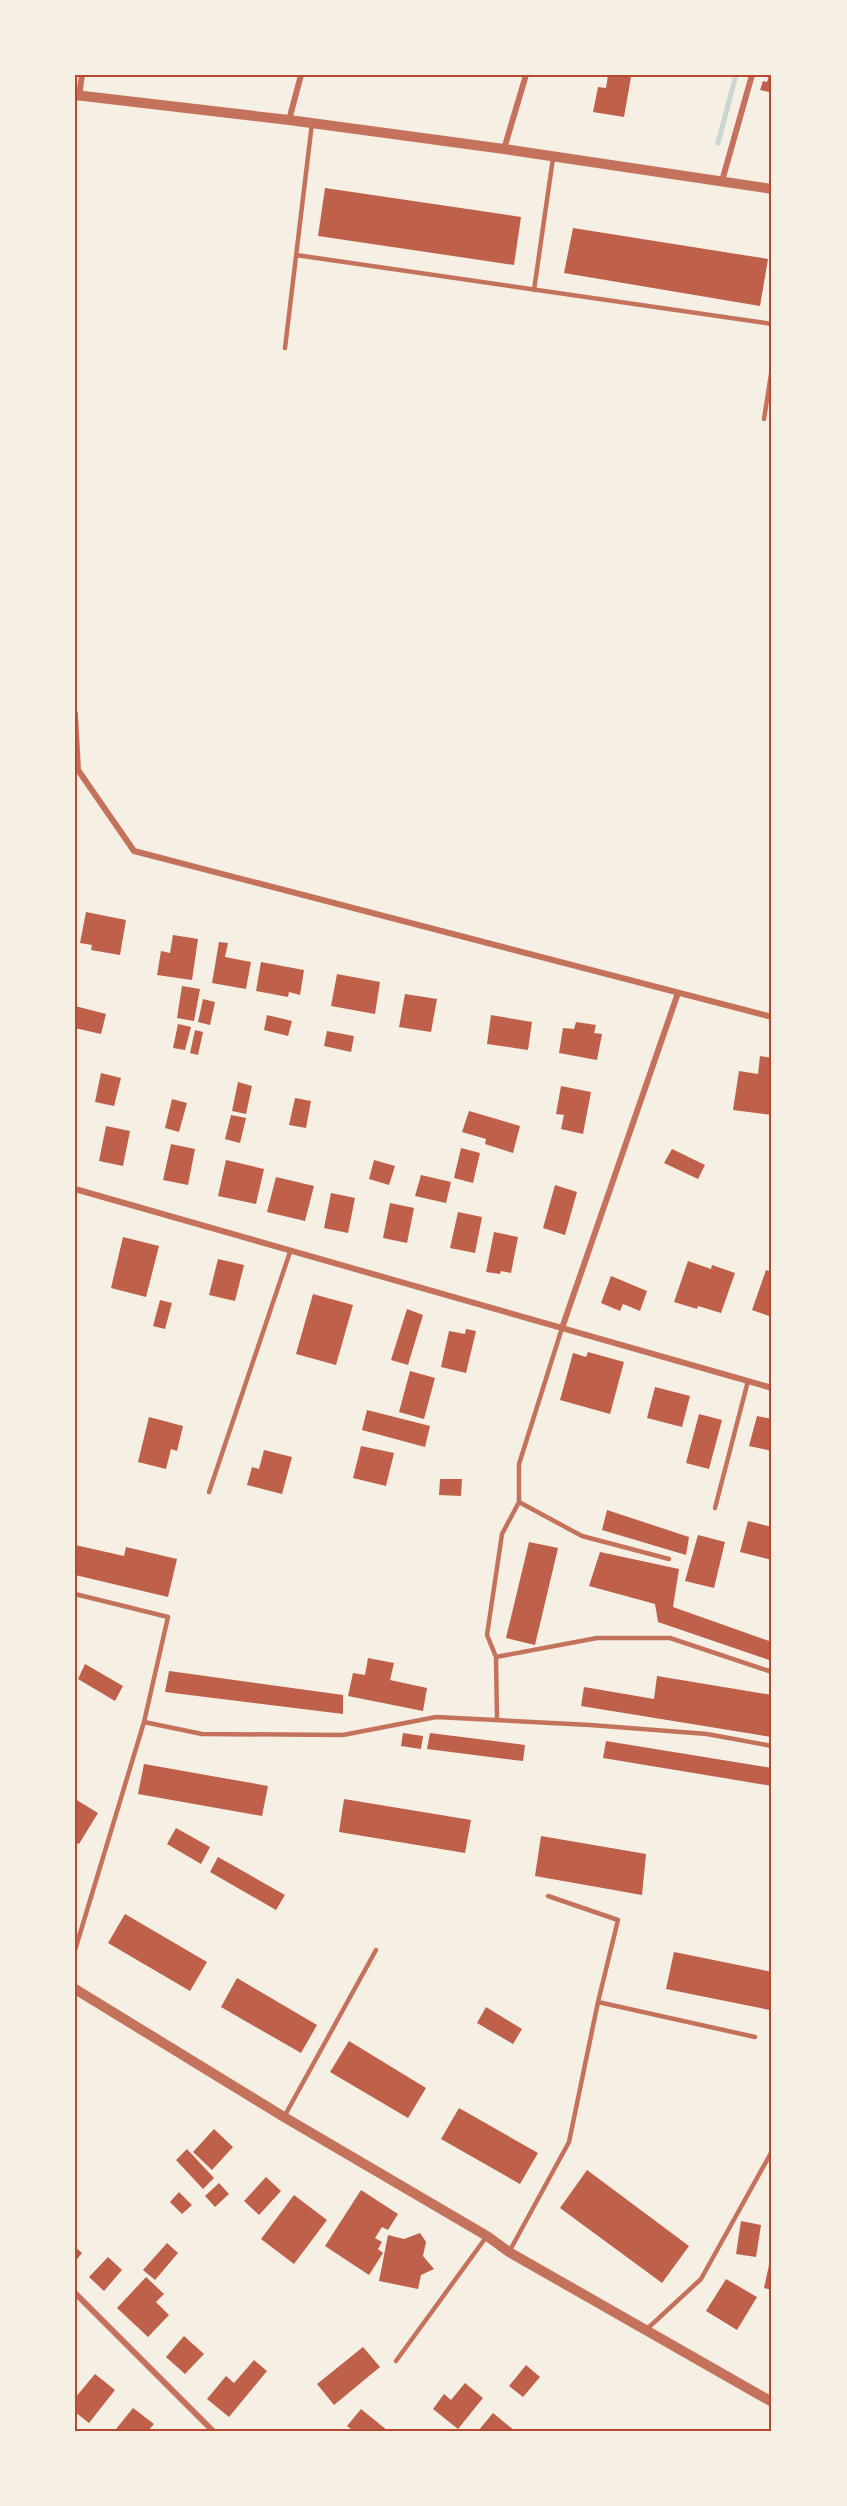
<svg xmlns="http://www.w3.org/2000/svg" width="847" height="2506" viewBox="0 0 847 2506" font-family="Ubuntu,sans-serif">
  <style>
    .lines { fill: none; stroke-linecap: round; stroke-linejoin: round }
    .stream { stroke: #c9d6d2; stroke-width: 5 }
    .building { fill: #bf614a }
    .service { stroke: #c5725c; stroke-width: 4.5 }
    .minor { stroke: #c5725c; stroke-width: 6 }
    .tertiary { stroke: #c5725c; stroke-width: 10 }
    .neatline { fill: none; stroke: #b5482f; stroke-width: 2 }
  </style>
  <rect width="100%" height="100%" fill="#f6efe4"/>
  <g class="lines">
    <!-- stream -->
    <path class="stream" d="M718,143L736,75"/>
  </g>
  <!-- building -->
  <path class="building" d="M608,75L631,77L624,117L593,112L598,87L606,88Z
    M769,75H772L770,92L760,90L763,81L767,82Z
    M325,188L521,217L514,265L318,236Z
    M573,228L768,259L760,306L564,273Z
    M86,912L126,920L120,955L91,950L92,945L80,943Z
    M173,935L198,939L192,980L157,975L161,951L170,953Z
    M219,942L228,943L225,957L251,962L246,989L212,983Z
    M261,962L304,970L300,995L289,992L288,997L256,991Z
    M337,974L380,982L375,1014L331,1006Z
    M182,986L200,989L194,1021L177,1018Z
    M405,994L437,999L431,1032L399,1027Z
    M203,999L215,1002L210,1025L198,1022Z
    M75,1006L106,1014L101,1034L75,1028Z
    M267,1015L292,1021L288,1036L264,1030Z
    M491,1015L532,1022L528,1050L487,1044Z
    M576,1022L596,1025L594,1033L602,1034L597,1060L559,1053L563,1028L574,1029Z
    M178,1024L191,1027L185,1050L173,1048Z
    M195,1030L203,1032L198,1055L190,1053Z
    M327,1031L354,1036L351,1052L324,1046Z
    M760,1056L772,1058V1115L733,1110L739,1071L758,1074Z
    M101,1073L121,1078L114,1106L95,1102Z
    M238,1082L252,1086L246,1114L232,1111Z
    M561,1086L591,1092L583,1134L561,1129L564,1115L556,1114Z
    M295,1098L311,1101L306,1128L289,1125Z
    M172,1099L187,1103L179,1132L165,1128Z
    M469,1111L520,1126L513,1153L485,1144L486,1139L462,1132Z
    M231,1115L246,1118L240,1143L225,1139Z
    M106,1126L130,1131L123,1166L99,1161Z
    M171,1144L195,1149L188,1185L163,1180Z
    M461,1148L480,1153L473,1183L454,1178Z
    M672,1149L705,1165L698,1179L664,1163Z
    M226,1160L264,1169L256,1204L218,1196Z
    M374,1160L395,1166L389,1185L369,1179Z
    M421,1175L451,1182L446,1203L415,1196Z
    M276,1177L314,1186L305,1221L267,1212Z
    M555,1185L577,1192L565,1235L543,1228Z
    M331,1193L355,1198L348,1233L324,1228Z
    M390,1203L414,1208L407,1243L383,1238Z
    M458,1212L482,1217L475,1253L450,1248Z
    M494,1232L518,1237L511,1273L501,1271L500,1274L486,1272Z
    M123,1237L159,1246L146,1297L111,1288Z
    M218,1259L244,1265L235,1301L209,1295Z
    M688,1261L711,1269L712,1265L735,1273L721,1313L698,1306L697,1309L674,1302Z
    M766,1270L772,1272V1317L752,1310Z
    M611,1276L647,1291L640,1311L623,1304L620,1311L601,1303Z
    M313,1294L353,1305L336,1365L296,1354Z
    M160,1300L172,1303L165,1329L153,1326Z
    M407,1309L423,1315L408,1365L391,1360Z
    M466,1329L476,1331L466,1373L441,1367L449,1331L465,1334Z
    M588,1352L624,1362L610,1414L560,1400L573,1353L586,1357Z
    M410,1371L435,1378L424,1419L399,1412Z
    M655,1387L690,1396L682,1427L647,1418Z
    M367,1410L430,1426L425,1447L362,1430Z
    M699,1414L722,1420L709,1469L686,1463Z
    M757,1416L772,1419V1451L749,1446Z
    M149,1417L183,1426L177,1451L171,1449L166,1469L138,1462Z
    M361,1446L394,1453L386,1486L353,1478Z
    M264,1450L292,1457L282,1494L247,1485L252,1467L259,1469Z
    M440,1479H462L461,1496L439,1495Z
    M607,1510L689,1537L686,1555L602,1530Z
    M748,1521L772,1527V1560L740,1552Z
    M698,1535L725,1542L714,1588L685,1581Z
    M529,1542L558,1548L535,1645L506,1638Z
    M75,1545L124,1556L126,1547L177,1559L168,1597L75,1575Z
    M600,1552L679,1569L673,1607L772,1642V1661L658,1622L655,1604L589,1586Z
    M368,1658L394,1663L390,1680L427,1688L423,1711L348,1696L353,1673L365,1675Z
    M85,1664L123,1686L115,1701L78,1679Z
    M169,1671L343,1695V1714L165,1692Z
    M657,1676L772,1695V1737L581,1706L584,1687L654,1699Z
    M403,1733L423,1736L421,1749L401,1746Z
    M430,1733L525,1745L523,1761L427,1749Z
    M606,1741L772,1768V1786L603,1758Z
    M144,1764L268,1786L262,1816L138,1794Z
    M75,1799L98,1813L79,1844L75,1842Z
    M344,1799L471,1820L465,1853L339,1832Z
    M176,1828L210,1847L201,1864L167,1844Z
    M541,1836L646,1854L642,1895L535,1876Z
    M218,1857L285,1895L276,1910L210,1872Z
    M125,1914L207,1962L190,1991L108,1943Z
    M674,1952L772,1972L770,2010L666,1989Z
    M237,1978L317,2025L301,2053L221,2007Z
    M486,2007L522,2029L513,2044L477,2023Z
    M349,2041L426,2088L408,2118L330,2072Z
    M459,2108L538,2153L520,2184L441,2139Z
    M214,2129L233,2147L212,2170L193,2152Z
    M187,2149L214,2178L203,2189L176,2160Z
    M587,2170L689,2246L662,2283L560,2208Z
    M266,2177L281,2191L259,2215L244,2201Z
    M219,2183L229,2194L215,2207L205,2196Z
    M361,2190L398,2214L388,2230L382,2227L375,2238L382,2242L378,2249L383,2253L369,2275L325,2246Z
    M179,2192L192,2205L182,2214L170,2202Z
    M294,2195L327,2220L294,2264L261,2239Z
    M741,2221L761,2225L756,2257L736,2254Z
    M420,2233L426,2242L423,2256L434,2269L421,2275L418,2289L379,2281L388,2235L404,2239Z
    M167,2243L178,2253L155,2280L143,2270Z
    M75,2247L82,2253L75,2262Z
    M108,2257L122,2270L104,2291L89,2277Z
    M769,2265H772V2290L764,2288Z
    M146,2277L164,2294L156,2302L169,2315L148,2337L117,2308Z
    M726,2279L757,2297L737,2330L706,2311Z
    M184,2336L204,2354L185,2374L166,2357Z
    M363,2347L380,2367L334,2405L317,2384Z
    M254,2360L267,2371L229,2417L207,2399L226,2376L234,2383Z
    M526,2365L540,2377L523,2397L509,2386Z
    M95,2374L115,2390L89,2423L75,2412V2398Z
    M465,2383L483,2398L458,2429L433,2409L444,2394L451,2400Z
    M133,2408L154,2424L148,2431H118L116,2429Z
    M361,2409L388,2431H354L347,2426Z
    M493,2413L515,2431H478Z"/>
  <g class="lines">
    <!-- service -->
    <path class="service" d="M296,255L772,324
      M534,290L553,158
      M285,348L312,123
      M764,419L772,368
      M562,1328L519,1464V1502L582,1536L669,1559
      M209,1492L290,1252
      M715,1508L748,1381
      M75,1594L168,1617L144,1722L75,1950
      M496,1657L597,1638H670L772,1672
      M497,1720L496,1657L487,1635L502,1534L519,1502
      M144,1722L202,1734L343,1735L436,1717L590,1725L707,1734L772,1746
      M598,2002L755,2037
      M284,2117L376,1950
      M509,2252L569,2142L598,2002L618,1920L548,1896
      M647,2329L701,2279L772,2151
      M396,2361L487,2236"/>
    <!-- minor -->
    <path class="minor" d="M79,96L82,75
      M289,120L301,75
      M504,149L526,75
      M722,181L752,75
      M75,714L78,770L134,851L772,1017
      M75,1189L772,1388
      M562,1328L678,993
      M75,2293L213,2431"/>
    <!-- tertiary -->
    <path class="tertiary" d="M75,95L289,120L504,149L772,189
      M75,1989L284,2117L487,2236L509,2252L772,2402"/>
  </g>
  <!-- border -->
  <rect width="847" height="2506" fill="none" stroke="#f6efe4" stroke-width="153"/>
  <rect x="76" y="76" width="694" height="2354" class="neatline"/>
</svg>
